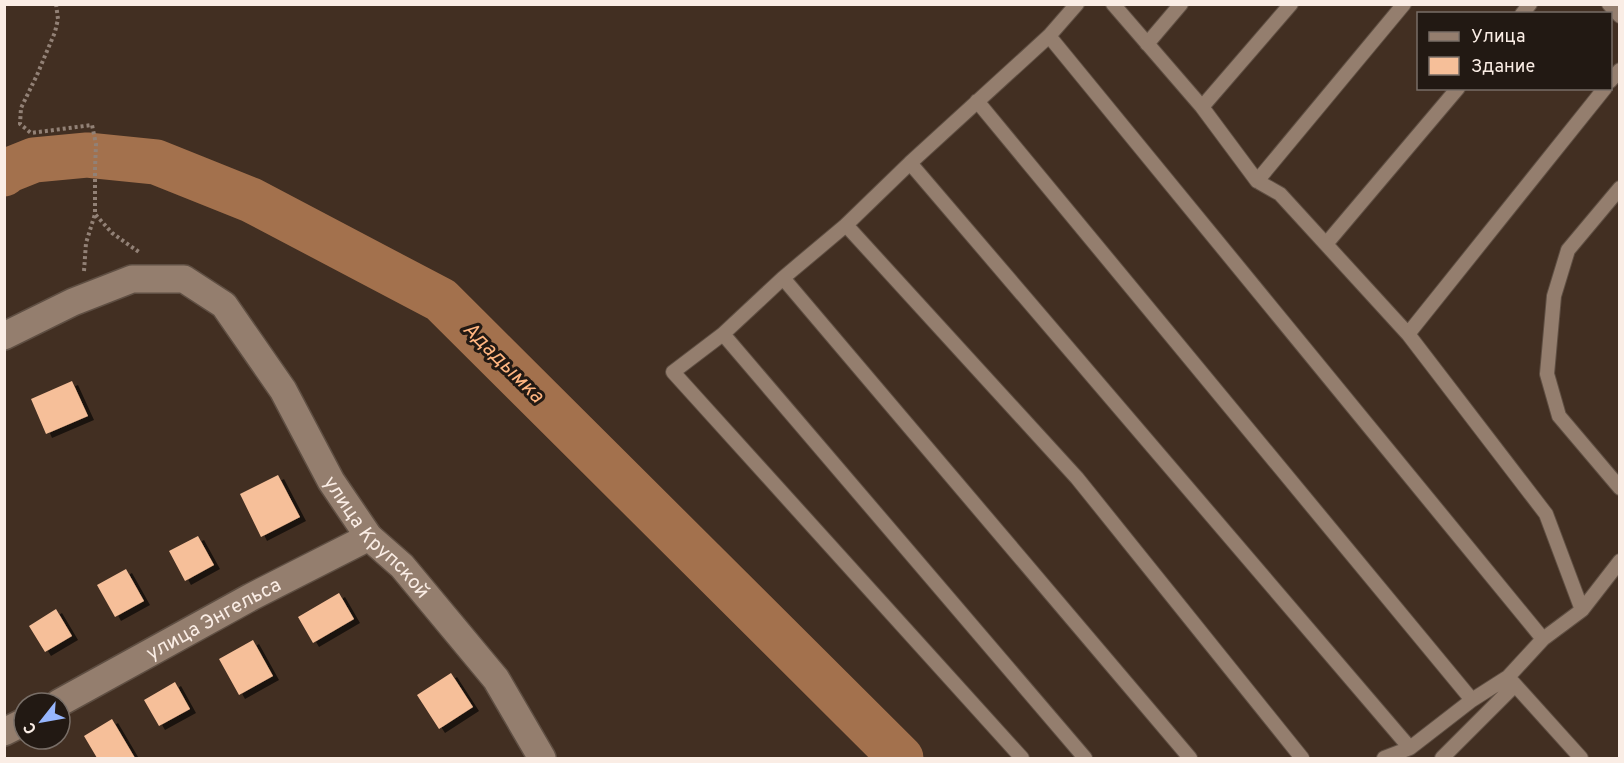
<svg xmlns="http://www.w3.org/2000/svg" width="1624" height="763" viewBox="0 0 1624 763" font-family="Overpass,sans-serif">
  <style>
    .lines { fill: none; stroke-linecap: round; stroke-linejoin: round }
    .river { stroke: #a3714d; stroke-width: 45 }
    .building { fill: #f6bf99; filter: url(#shadow) }
    .lane-casing { stroke: #5f4f43; stroke-width: 16 }
    .street-casing { stroke: #5f4f43; stroke-width: 30 }
    .path { stroke: #928176; stroke-width: 4; stroke-dasharray: 3 3; stroke-linecap: butt }
    .lane { stroke: #947e6e; stroke-width: 14 }
    .street { stroke: #947e6e; stroke-width: 27 }
    .labels { text-anchor: middle; stroke-width: 6; stroke-linejoin: round; paint-order: stroke }
    .street-label { font-size: 20px; fill: #faede5; stroke: #221913 }
    .water-label { font-size: 21px; font-style: italic; fill: #ffb580; stroke: #221913 }
  </style>
  <defs>
    <filter id="shadow"><feDropShadow dx="6" dy="4" stdDeviation="0" flood-color="#0009"/></filter>
  </defs>
  <rect width="100%" height="100%" fill="#422f22"/>
  <g class="lines">
    <!-- river -->
    <path class="river" d="M4,174L9,170L34,160L87,155L156,162L251,200L441,300L901,758"/>
  </g>
  <!-- building -->
  <path class="building" d="M72,381L88,416L46,434L31,399Z
    M278,475L300,517L261,537L240,494Z
    M198,536L214,565L185,581L169,551Z
    M126,569L144,601L115,617L97,585Z
    M339,593L354,619L313,643L298,617Z
    M56,609L72,636L45,652L29,626Z
    M253,640L273,676L239,695L219,659Z
    M451,673L473,707L439,729L417,695Z
    M175,682L190,709L159,726L144,700Z
    M112,719L135,758H97L84,736Z"/>
  <g class="lines">
    <!-- lane casing -->
    <g class="lane-casing">
      <path id="lane" d="M1113,4L1202,107L1257,181L1280,194L1408,334L1546,514L1582,610L1620,561
        M1609,4L1620,16
        M1522,14L1530,4
        M1049,36L1543,639
        M1147,44L1181,4
        M1610,81L1620,70
        M977,101L1472,700
        M1202,107L1291,4
        M910,163L1410,748
        M1257,181L1404,4
        M1620,188L1568,250L1554,296L1547,374L1559,416L1620,488
        M846,225L1077,478L1302,758
        M1326,244L1458,88
        M783,278L1190,758
        M723,334L1085,758
        M1408,334L1605,88
        M1508,677L1581,758
        M1022,758L673,372L723,334L783,278L846,225L910,163L1049,36L1077,4
        M1384,758L1410,748L1472,700L1508,677L1543,639L1582,610
        M1442,758L1515,685"/>
    </g>
    <!-- street casing -->
    <g class="street-casing">
      <g id="street">
        <path id="s1" d="M4,336L73,302L132,279H184L224,305L283,390L331,481L369,537L402,566L496,679L542,758"/>
        <path id="s2" d="M59,703L251,597L369,537"/>
        <path d="M4,732L24,722"/>
      </g>
    </g>
    <!-- path -->
    <path class="path" d="M56,4L58,19L55,32L37,75L21,108L20,124L31,133L92,125L96,144L95,169V214L112,233L139,252
      M84,271L86,243L95,214"/>
    <!-- lane -->
    <use href="#lane" class="lane"/>
    <!-- street -->
    <use href="#street" class="street"/>
  </g>
  <g class="labels">
    <!-- street labels -->
    <g class="street-label">
      <text dy="7" stroke="none"><textPath href="#s1" startOffset="519">улица Крупской</textPath></text>
      <text dy="7" stroke="none"><textPath href="#s2" startOffset="176">улица Энгельса</textPath></text>
    </g>
    <!-- water labels -->
    <g class="water-label">
      <text transform="translate(504 362) rotate(45)" y="7">Ададымка</text>
    </g>
  </g>
  <!-- border -->
  <rect width="1624" height="763" fill="none" stroke="#faede5" stroke-width="12"/>
  <!-- legend -->
  <rect x="1417" y="12" width="195" height="78" fill="#221913" stroke="#786e67" stroke-width="1.5"/>
  <rect x="1429" y="32" width="30" height="9" fill="#947e6e" stroke="#786e67" stroke-width="1.5"/>
  <text x="1471" y="42" font-size="18" fill="#faede5">Улица</text>
  <rect x="1429" y="57" width="30" height="18" fill="#f6bf99" stroke="#786e67" stroke-width="1.5"/>
  <text x="1471" y="72" font-size="18" fill="#faede5">Здание</text>
  <!-- north arrow -->
  <g transform="translate(42 721) rotate(239)"><circle r="28" fill="#221913" stroke="#786e67" stroke-width="1.5"/>
  <path d="M0-4.5L10 22L0 15L-10 22Z" fill="#97b6fd"/>
  <text y="-9" font-size="16" font-weight="bold" text-anchor="middle" fill="#faede5">С</text>
  </g>
</svg>
